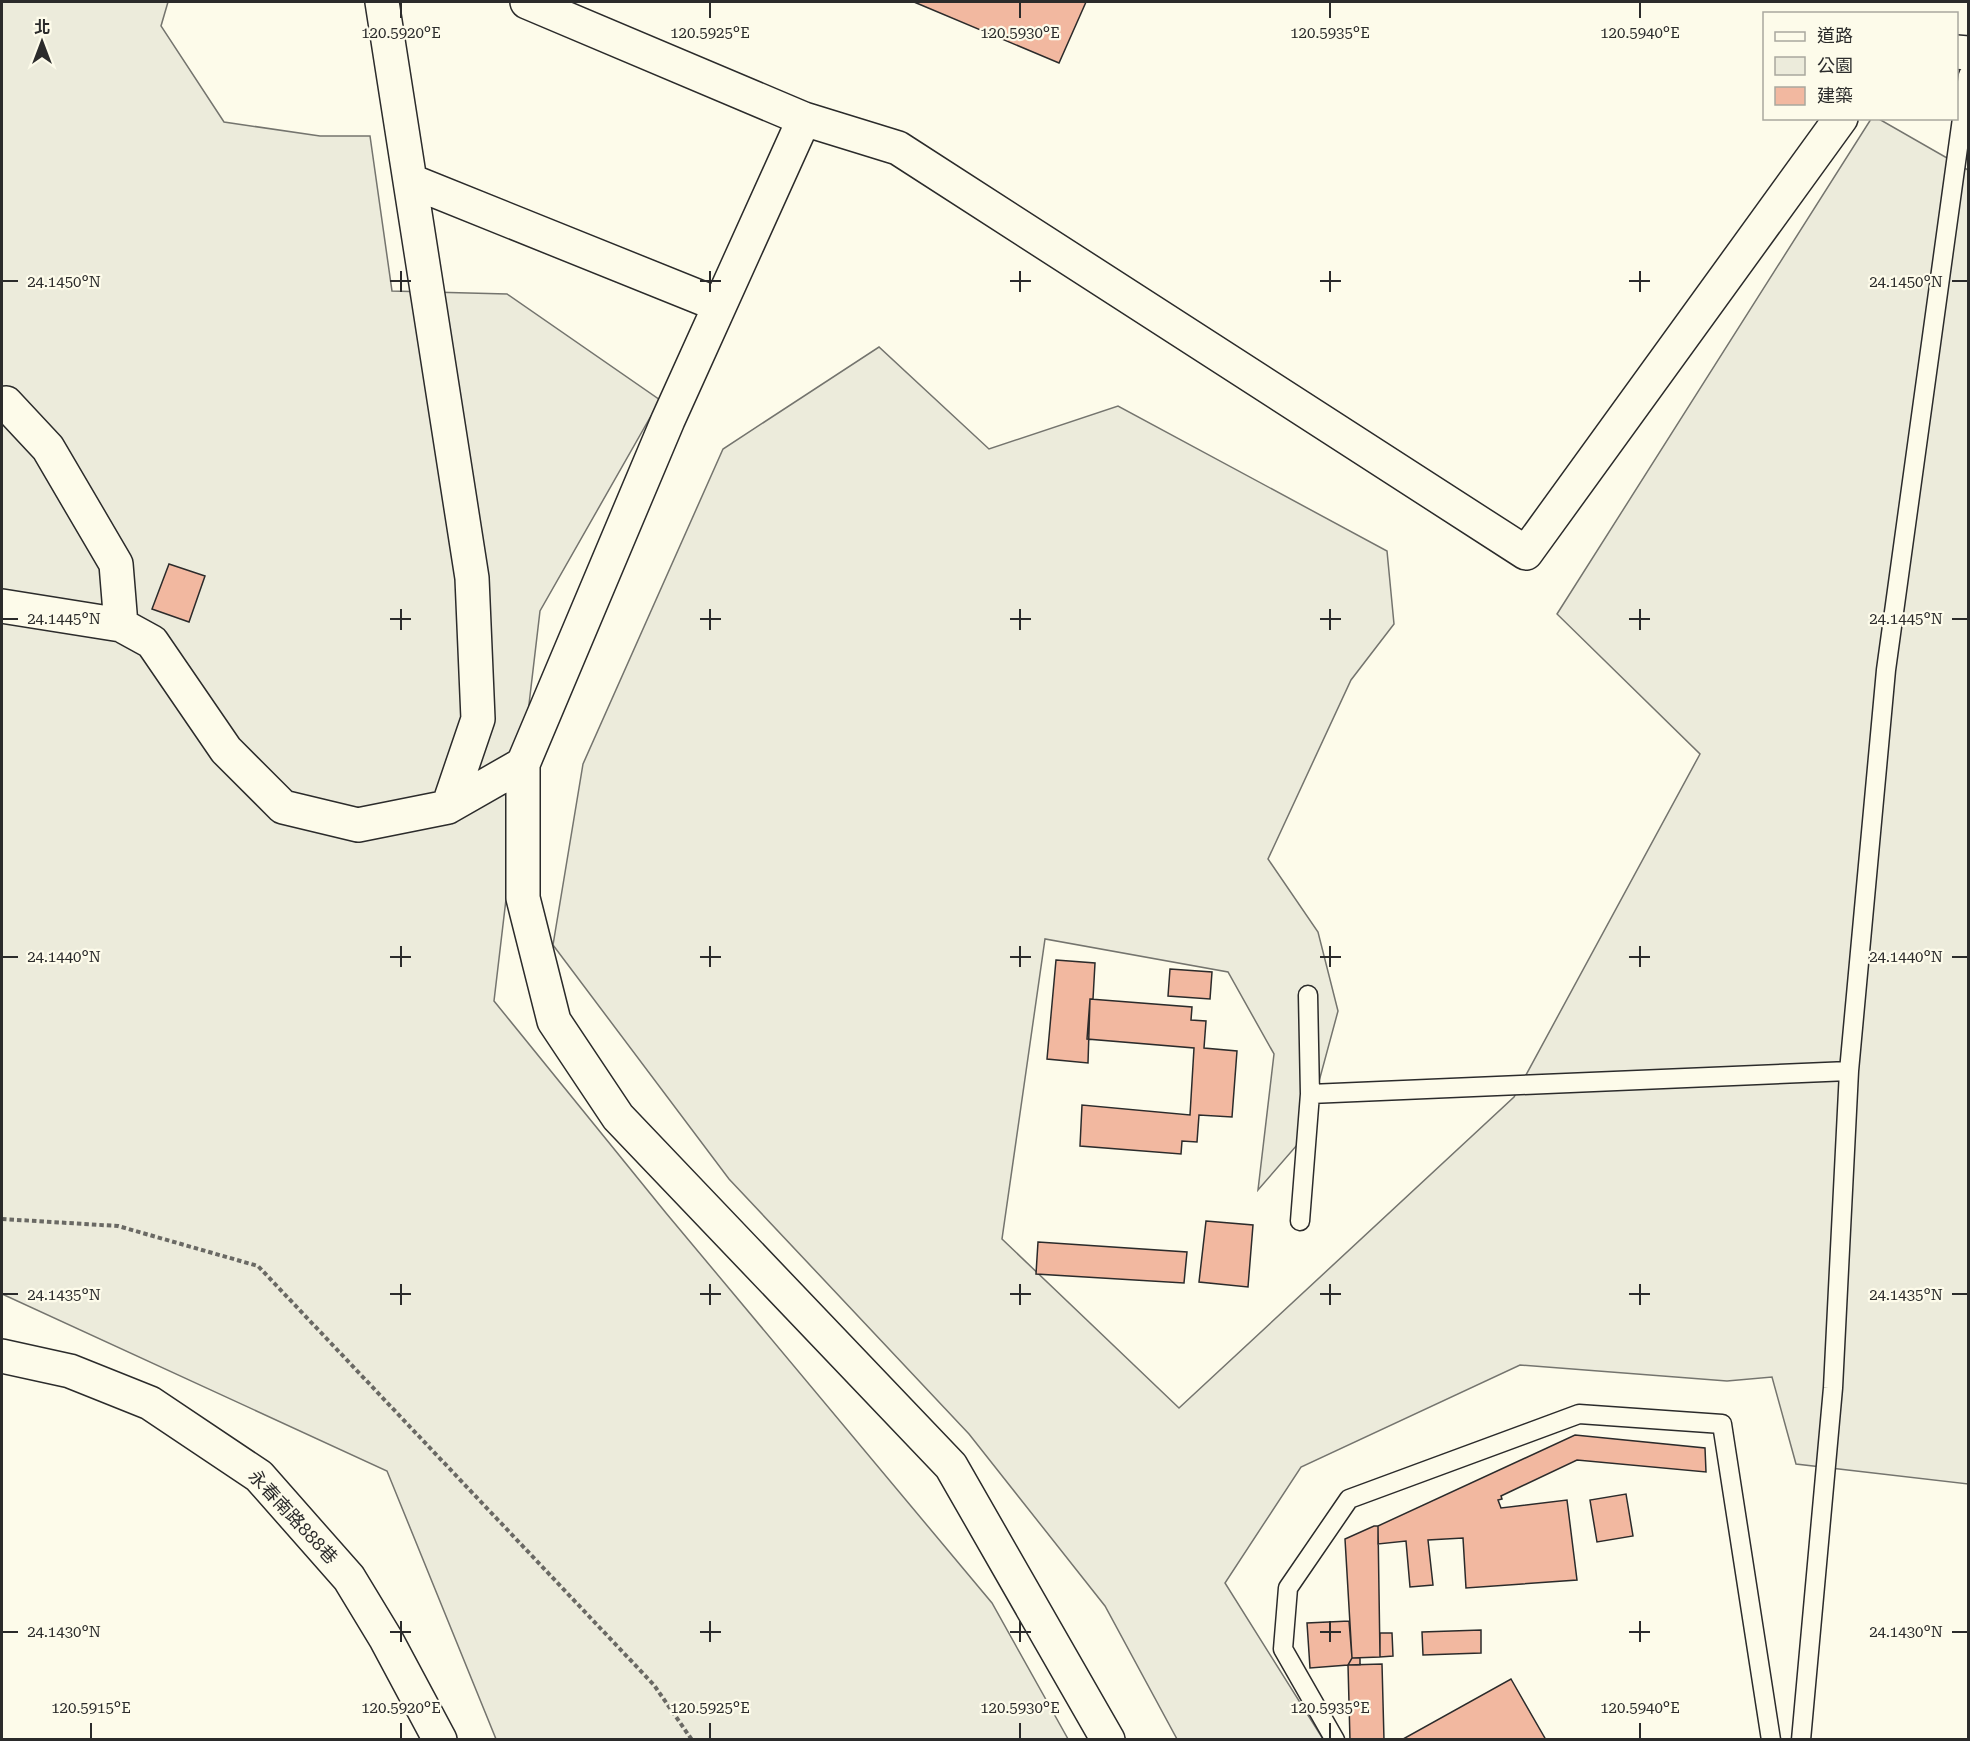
<svg xmlns="http://www.w3.org/2000/svg" width="1970" height="1741" viewBox="0 0 1970 1741" font-family="'Roboto Serif','Noto Sans TC',serif">
  <style>
    .green { fill: #ecebdb; stroke: #74746e; stroke-width: 1.5 }
    .building { fill: #f2b8a0; stroke: #2b2b2b; stroke-width: 1.5 }
    .lines { fill: none; stroke-linecap: round; stroke-linejoin: round }
    .lane-casing { stroke: #2b2b2b; stroke-width: 21 }
    .street-casing { stroke: #2b2b2b; stroke-width: 36 }
    .path { stroke: #6a6964; stroke-width: 4; stroke-dasharray: 4.5 3; stroke-linecap: butt }
    .lane { stroke: #fdfbea; stroke-width: 18 }
    .street { stroke: #fdfbea; stroke-width: 33 }
    .ticks { fill: none; stroke: #2b2b2b; stroke-width: 2 }
    .labels { text-anchor: middle; stroke-width: 4.5; stroke-linejoin: round; paint-order: stroke }
    .street-label { font-size: 18px; fill: #2b2b2b; stroke: #fdfbea }
    .ticks-label { font-size: 15px; text-anchor: middle; fill: #2b2b2b; stroke: #fdfbea; stroke-width: 4.5; stroke-linejoin: round; paint-order: stroke }
  </style>
  <rect width="100%" height="100%" fill="#fdfbea"/>
  <!-- green -->
  <path class="green" d="M2,2H168L161,26L224,122L320,136H370L392,291L507,294L660,400L540,611L494,1001L666,1213L992,1603L1068,1739H496L387,1471L2,1294Z
    M1871,119H1879L1968,170V1484L1796,1464L1772,1377L1727,1381L1520,1365L1301,1467L1225,1583L1323,1739H1177L1105,1606L969,1434L729,1179L553,945L583,764L723,449L879,347L989,449L1118,406L1387,551L1394,624L1351,680L1268,859L1318,932L1338,1011L1304,1137L1258,1190L1274,1054L1228,972L1045,939L1002,1239L1179,1408L1514,1097L1700,754L1557,614Z"/>
  <!-- building -->
  <path class="building" d="M914,2H1086L1059,63Z
    M169,564L205,576L189,622L152,609Z
    M1056,960L1095,963L1093,999H1090L1088,1063L1047,1059Z
    M1170,969L1212,972L1210,999L1168,996Z
    M1090,999L1192,1007L1191,1020L1206,1021L1204,1048L1237,1051L1232,1117L1199,1115L1197,1142L1182,1141L1181,1154L1080,1146L1082,1105L1190,1115L1194,1048L1087,1039Z
    M1206,1221L1253,1225L1248,1287L1199,1282Z
    M1038,1242L1187,1252L1184,1283L1036,1274Z
    M1575,1435L1705,1448L1706,1472L1577,1460L1501,1496L1502,1499L1498,1500L1501,1508L1567,1500L1577,1580L1466,1588L1463,1538L1428,1540L1433,1585L1410,1587L1406,1541L1378,1544V1526Z
    M1626,1494L1633,1536L1597,1542L1590,1500Z
    M1374,1526H1378L1380,1657L1352,1658L1345,1539Z
    M1349,1621L1352,1658L1348,1665L1310,1668L1307,1623Z
    M1481,1630V1653L1423,1655L1422,1632Z
    M1380,1633H1392L1393,1656L1380,1657Z
    M1352,1658H1360V1665H1348Z
    M1382,1664L1384,1740H1350L1348,1665Z
    M1511,1679L1546,1740L1403,1739Z"/>
  <g class="lines">
    <!-- lane casing -->
    <g class="lane-casing">
      <path id="lane" d="M1310,1094L1849,1071
        M1300,1221L1310,1094L1308,995
        M1335,1740L1283,1649L1288,1588L1349,1499L1579,1414L1722,1424L1771,1740
        M1801,1740L1833,1388L1849,1071L1886,670L1968,75"/>
    </g>
    <!-- street casing -->
    <g class="street-casing">
      <path id="street" d="M382,2L472,578L478,719L448,807
        M527,2L804,119L898,148L1526,553L1841,118
        M1956,52L1968,53
        M804,119L668,420L523,764V898L554,1021L618,1117L951,1466L1108,1740
        M411,181L719,305
        M6,403L48,448L116,564L121,625
        M2,606L121,625L152,642L226,750L283,807L358,825L448,807L523,764
        M2,1356L70,1371L150,1403L259,1476L349,1578L386,1639L440,1740"/>
    </g>
    <!-- path -->
    <path class="path" d="M2,1219L118,1226L258,1266L654,1685L692,1740"/>
    <!-- lane -->
    <use href="#lane" class="lane"/>
    <!-- street -->
    <use href="#street" class="street"/>
  </g>
  <!-- ticks -->
  <path class="ticks" d="M401,3V18M710,3V18M1020,3V18M1330,3V18M1640,3V18M401,271V292M710,271V292M1020,271V292M1330,271V292M1640,271V292M3,281H18M390,281H411M700,281H721M1010,281H1031M1320,281H1341M1629,281H1650M1952,281H1967M401,609V630M710,609V630M1020,609V630M1330,609V630M1640,609V630M3,619H18M390,619H411M700,619H721M1010,619H1031M1320,619H1341M1629,619H1650M1952,619H1967M401,946V967M710,946V967M1020,946V967M1330,946V967M1640,946V967M3,957H18M390,957H411M700,957H721M1010,957H1031M1320,957H1341M1629,957H1650M1952,957H1967M401,1284V1305M710,1284V1305M1020,1284V1305M1330,1284V1305M1640,1284V1305M3,1294H18M390,1294H411M700,1294H721M1010,1294H1031M1320,1294H1341M1629,1294H1650M1952,1294H1967M401,1621V1642M710,1621V1642M1020,1621V1642M1330,1621V1642M1640,1621V1642M3,1632H18M390,1632H411M700,1632H721M1010,1632H1031M1320,1632H1341M1629,1632H1650M1952,1632H1967M91,1723V1738M401,1723V1738M710,1723V1738M1020,1723V1738M1330,1723V1738M1640,1723V1738"/>
  <g class="labels">
    <!-- street labels -->
    <g class="street-label">
      <text transform="translate(293 1517) rotate(47)" y="6">永春南路888巷</text>
    </g>
  </g>
  <g class="ticks-label">
    <text x="401" y="38">120.5920°E</text>
    <text x="710" y="38">120.5925°E</text>
    <text x="1020" y="38">120.5930°E</text>
    <text x="1330" y="38">120.5935°E</text>
    <text x="1640" y="38">120.5940°E</text>
    <text x="64" y="287">24.1450°N</text>
    <text x="1906" y="287">24.1450°N</text>
    <text x="64" y="624">24.1445°N</text>
    <text x="1906" y="624">24.1445°N</text>
    <text x="64" y="962">24.1440°N</text>
    <text x="1906" y="962">24.1440°N</text>
    <text x="64" y="1300">24.1435°N</text>
    <text x="1906" y="1300">24.1435°N</text>
    <text x="64" y="1637">24.1430°N</text>
    <text x="1906" y="1637">24.1430°N</text>
    <text x="91" y="1713">120.5915°E</text>
    <text x="401" y="1713">120.5920°E</text>
    <text x="710" y="1713">120.5925°E</text>
    <text x="1020" y="1713">120.5930°E</text>
    <text x="1330" y="1713">120.5935°E</text>
    <text x="1640" y="1713">120.5940°E</text>
  </g>
  <!-- border -->
  <rect width="1970" height="1741" fill="none" stroke="#2b2b2b" stroke-width="6"/>
  <!-- legend -->
  <rect x="1763" y="12" width="195" height="108" fill="#fdfbea" stroke="#a9a89e" stroke-width="1.5"/>
  <rect x="1775" y="32" width="30" height="9" fill="#fdfbea" stroke="#a9a89e" stroke-width="1.5"/>
  <text x="1817" y="42" font-size="18" fill="#2b2b2b">道路</text>
  <rect x="1775" y="57" width="30" height="18" fill="#ecebdb" stroke="#a9a89e" stroke-width="1.5"/>
  <text x="1817" y="72" font-size="18" fill="#2b2b2b">公園</text>
  <rect x="1775" y="87" width="30" height="18" fill="#f2b8a0" stroke="#a9a89e" stroke-width="1.5"/>
  <text x="1817" y="102" font-size="18" fill="#2b2b2b">建築</text>
  <!-- north arrow -->
  <g transform="translate(42 42)" stroke="#fdfbea" stroke-width="4.5" paint-order="stroke">
  <path d="M0-4.5L10 22L0 15L-10 22Z" fill="#2b2b2b"/>
  <text y="-9" font-size="16" font-weight="bold" text-anchor="middle" fill="#2b2b2b">北</text>
  </g>
</svg>
